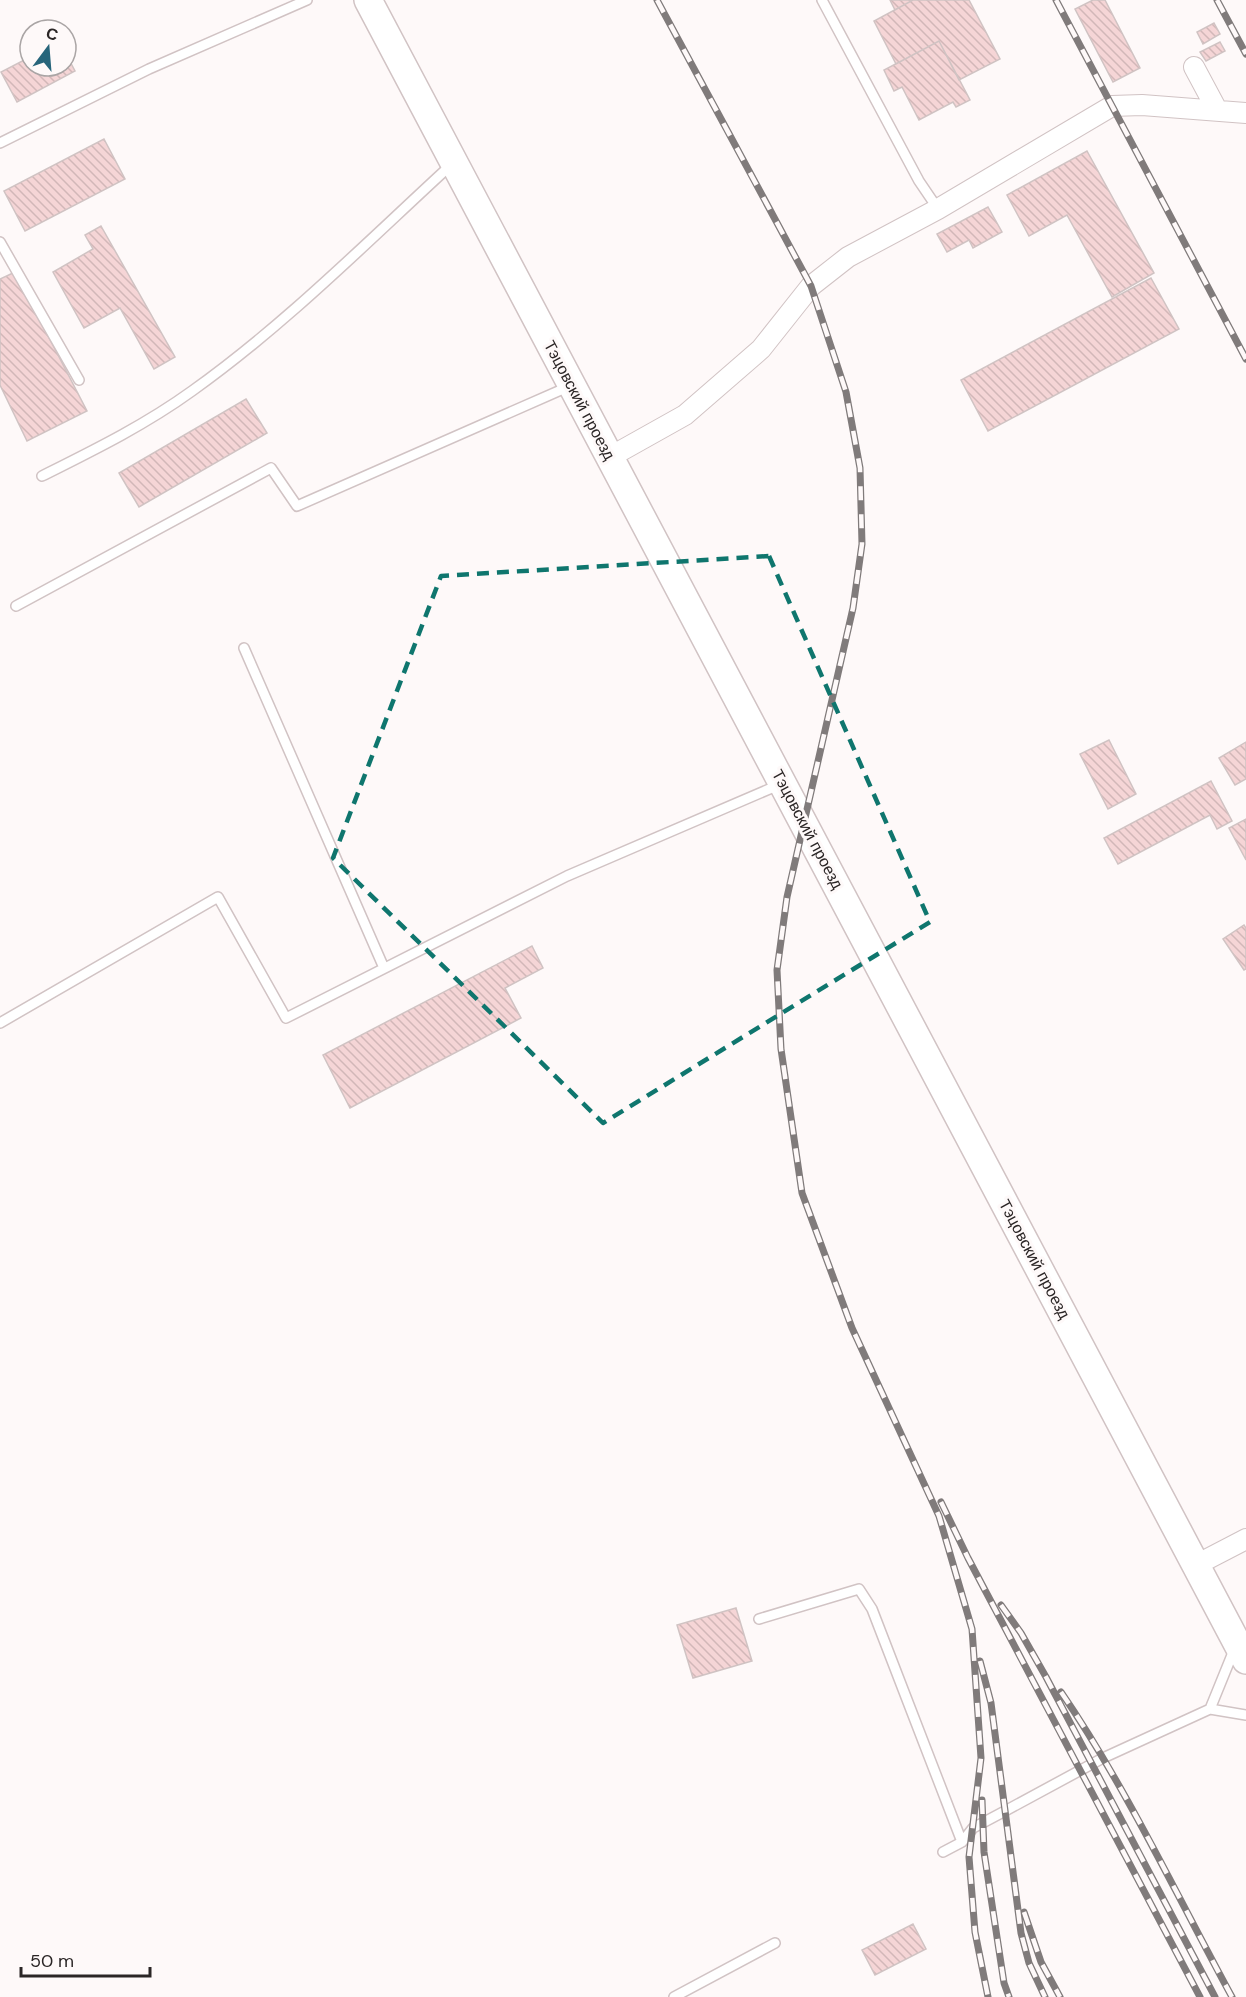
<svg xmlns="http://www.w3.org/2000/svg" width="1246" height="1997" viewBox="0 0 1246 1997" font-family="'DM Sans',sans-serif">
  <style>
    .building { fill: url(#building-back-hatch); stroke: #d0c3c3; stroke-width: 1.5 }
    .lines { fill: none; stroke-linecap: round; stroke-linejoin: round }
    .lane-casing { stroke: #d1c3c4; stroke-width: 12 }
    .street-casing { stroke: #d1c3c4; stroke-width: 22 }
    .secondary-casing { stroke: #d1c3c4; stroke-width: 30 }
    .lane { stroke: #fff; stroke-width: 9 }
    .street { stroke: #fff; stroke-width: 20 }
    .secondary { stroke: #fff; stroke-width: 27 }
    .rail-casing { stroke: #807b7b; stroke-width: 7 }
    .rail { stroke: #fef9f9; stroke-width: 4.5; stroke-dasharray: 14; stroke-linecap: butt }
    .marked { fill: none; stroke: #0f766e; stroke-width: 4.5; stroke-dasharray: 12 8; stroke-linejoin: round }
    .labels { text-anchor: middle; stroke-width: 6; stroke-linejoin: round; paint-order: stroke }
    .street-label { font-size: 16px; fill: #2b2626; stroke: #fef9f9 }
  </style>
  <defs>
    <pattern id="building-back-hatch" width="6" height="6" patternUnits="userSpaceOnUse" patternTransform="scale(1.5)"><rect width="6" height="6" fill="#f5d5d6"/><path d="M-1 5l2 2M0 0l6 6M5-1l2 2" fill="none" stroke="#d2b7b8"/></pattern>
  </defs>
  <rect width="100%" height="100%" fill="#fef9f9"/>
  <!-- building -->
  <path class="building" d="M890,0H913L895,10Z
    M913,0H969L1000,59L959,80L939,41L896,64L874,21Z
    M1093,0H1105L1140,68L1113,82L1075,9Z
    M1214,23L1220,34L1203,44L1197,32Z
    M939,41L970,100L956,107L953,102L919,120L902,87L894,91L884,70Z
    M1220,42L1225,51L1206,61L1200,52Z
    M66,54L75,71L17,102L1,72L30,57V66H66Z
    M104,139L125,179L25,231L4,191Z
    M1087,151L1154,273L1112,297L1067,215L1029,236L1007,195Z
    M988,207L1002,232L973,248L969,240L947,252L937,234Z
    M101,226L175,357L154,369L120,308L84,328L53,272L93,249L85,235Z
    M15,272L87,411L27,441L0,385V279Z
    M1151,278L1179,329L988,431L961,380Z
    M246,399L267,433L139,507L119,473Z
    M1109,740L1136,794L1108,809L1080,754Z
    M1246,742V779L1235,785L1219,758Z
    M1211,781L1232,821L1217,829L1210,815L1118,864L1104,838Z
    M1246,819V860L1229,828Z
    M1244,925L1246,928V969L1244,970L1223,939Z
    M532,946L543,968L505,988L521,1018L350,1108L323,1055Z
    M736,1608L752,1661L693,1678L677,1625Z
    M913,1924L926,1949L875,1975L862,1950Z"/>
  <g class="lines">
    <!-- lane casing -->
    <g class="lane-casing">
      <path id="lane" d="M822,0L919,181L938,209
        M0,143L149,69L307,0
        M0,242L79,380
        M42,476C94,450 145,425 192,391C286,324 368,241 452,164
        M16,606L271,468L297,506L570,386
        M244,648L384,968
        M0,1023L218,897L286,1018L567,876L781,784
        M759,1619L859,1589L872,1609L962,1842
        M1210,1709L1234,1650
        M943,1852L962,1842L973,1828L1005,1811L1103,1758L1210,1709L1246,1715
        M674,1997L775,1943"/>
    </g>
    <!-- street casing -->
    <g class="street-casing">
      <path id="street" d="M1194,67L1217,110
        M610,457L685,415L761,349L811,286L848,257L938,209L1112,106L1142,105L1246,113
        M1196,1565L1246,1539"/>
    </g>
    <!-- secondary casing -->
    <g class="secondary-casing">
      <path id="secondary" d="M368,0L1246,1660"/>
    </g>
    <!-- lane -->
    <use href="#lane" class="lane"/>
    <!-- street -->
    <use href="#street" class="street"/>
    <!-- secondary -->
    <use href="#secondary" class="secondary"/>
    <!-- rail casing -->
    <g class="rail-casing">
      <path id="rail" d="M657,0L811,286L846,392L860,468L862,544L853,608L787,897L777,970L781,1049L802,1193L852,1328L939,1516L972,1629L981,1758L969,1857L975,1932L988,1997
        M1056,0L1246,359
        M1217,0L1246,54
        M941,1502L968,1558L1200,1997
        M1001,1605L1021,1633L1046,1677L1215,1997
        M980,1661L991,1703L1021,1933L1029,1963L1045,1997
        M1061,1692C1126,1787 1177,1896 1232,1997
        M982,1800L984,1852L1004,1983L1009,1997
        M1024,1912L1041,1962L1060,1997"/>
    </g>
    <!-- rail -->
    <use href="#rail" class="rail"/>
  </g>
  <!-- marked area -->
  <path class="marked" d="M769,556L930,922L603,1123L333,858L441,576Z"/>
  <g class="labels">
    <!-- street labels -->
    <g class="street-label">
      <text transform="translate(580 400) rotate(62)" y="6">Тэцовский проезд</text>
      <text transform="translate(808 829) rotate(62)" y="6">Тэцовский проезд</text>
      <text transform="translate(1035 1259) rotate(62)" y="6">Тэцовский проезд</text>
    </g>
  </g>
  <!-- north arrow -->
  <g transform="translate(48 48) rotate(16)"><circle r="28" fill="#fef9f9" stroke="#aaa5a5" stroke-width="1.5"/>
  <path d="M0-4.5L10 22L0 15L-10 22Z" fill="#27657b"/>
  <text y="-9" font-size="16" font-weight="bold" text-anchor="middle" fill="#2b2626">С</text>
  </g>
  <!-- scale -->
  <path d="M21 1967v9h129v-9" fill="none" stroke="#2b2626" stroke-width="3"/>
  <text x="30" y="1967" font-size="18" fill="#2b2626" stroke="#fef9f9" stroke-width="4.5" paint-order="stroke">50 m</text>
</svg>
